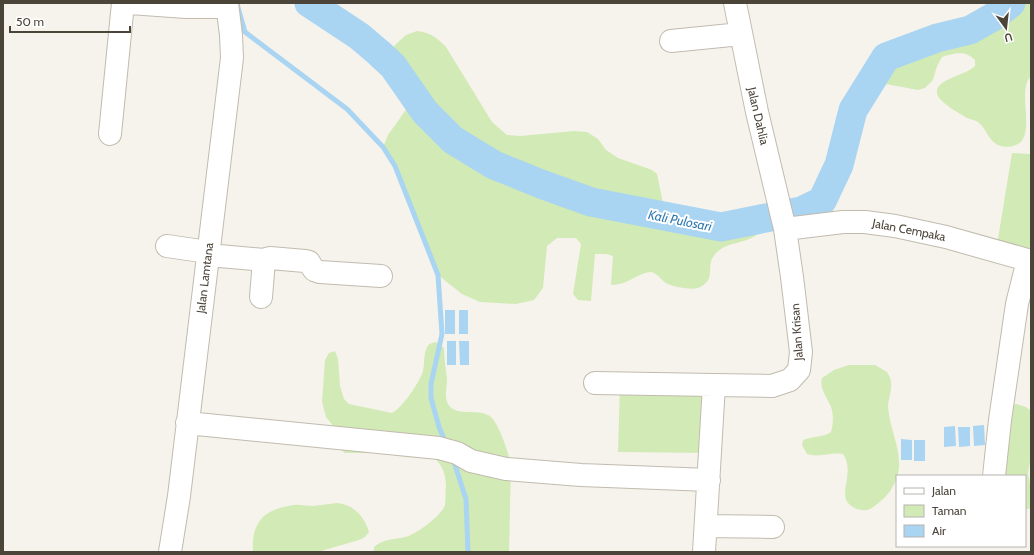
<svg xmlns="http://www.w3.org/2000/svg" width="1034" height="555" viewBox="0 0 1034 555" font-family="Cabin,sans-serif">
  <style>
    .green { fill: #d2eab5 }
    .water { fill: #a9d4f2 }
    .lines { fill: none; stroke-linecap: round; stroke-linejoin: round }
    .stream { stroke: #a9d4f2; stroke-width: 5 }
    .river { stroke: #a9d4f2; stroke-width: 29 }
    .minor-casing { stroke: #c2bbae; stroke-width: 24 }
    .minor { stroke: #fff; stroke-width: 22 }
    .labels { text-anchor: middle; stroke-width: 4; stroke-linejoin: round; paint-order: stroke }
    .street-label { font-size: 12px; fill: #4b4439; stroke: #fff }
    .water-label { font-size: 13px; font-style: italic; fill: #2e7ab2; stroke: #fff }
  </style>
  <rect width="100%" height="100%" fill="#f6f3ec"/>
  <!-- green -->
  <path class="green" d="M1011,3H1031V76C1017,90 1034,126 1021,142C1016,146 1006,148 1001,146C989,143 987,129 978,122C975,120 970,119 967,118C959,113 938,102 937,93C935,79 967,75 975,66V60C965,50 954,53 942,57L937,66L933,80L925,88L918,90L886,84L879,79L877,72L886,57L937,38L970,30L993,17Z
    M417,31C431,33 436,37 446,47L492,122L507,135L520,136L574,131L587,132L598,139L606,150L618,158L652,170L657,174L663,203L669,209L685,215H707L722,217H746L758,227V234C744,245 723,241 713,257C706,268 717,280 698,288C692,290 674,287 668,284C662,282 658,273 651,272C644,271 630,281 623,283C619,284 615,285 611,285L613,256L606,254H595L591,301L578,300L573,294L581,244L576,238H557L547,246L543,288L534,300L516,304L480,302L462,294L438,275L395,166L383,147L388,135L415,97L393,66L383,56L406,35Z
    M1012,153L1031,154V261L996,251Z
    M436,342L444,348C444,359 446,369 447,379C447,388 444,396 448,404C456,418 479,407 491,417C500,426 507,450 511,463L509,552H374V547C385,538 393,540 405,537C416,535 442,515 445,505C446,499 445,492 446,486C446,477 443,465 435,459L405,457L389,453H345L341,450L334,427L326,417L322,402L325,360L329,353L335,351L338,359L340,386L344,399L349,404L392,413C402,408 420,382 423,371C425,361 423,352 429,344Z
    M849,365H875L887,372C889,375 891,379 891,383C892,391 888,400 888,407C891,440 912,464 887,495C882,500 876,506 870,509C863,512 853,509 848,503C839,492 855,471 843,454C829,452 820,458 807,454L802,445L803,440C813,436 822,438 831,432C833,425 834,415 831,407C827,397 819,389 822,378L834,370Z
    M620,384L714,385L711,453L618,452Z
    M1016,404L1026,407L1031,411V456L1028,473L1031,490V508L1025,510V476H983L989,465L1009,405Z
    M337,503C353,504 365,517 369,532L365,537L359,540L321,551L253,552C251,522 264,509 294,505C300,504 306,506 313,506C321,505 329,504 337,503Z"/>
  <!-- water -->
  <path class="water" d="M445,310H455V334H445Z
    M459,310H468V334H459Z
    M447,341H456V365H447Z
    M459,341H469V365H460Z
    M984,425L985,445L974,446L973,426Z
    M955,426L956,446L944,447V427Z
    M958,427H970V446L959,447Z
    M901,439L912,440V460H901Z
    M914,440H925V461H914Z"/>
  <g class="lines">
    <!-- stream -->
    <path class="stream" d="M237,4L245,32L347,109L383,147L395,166L438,275L442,334L431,384V398L439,427L446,444
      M453,459L466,499L468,552"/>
    <!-- river -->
    <path class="river" d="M309,3L359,36L379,53L393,66L425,112L453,140L494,165L541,184L591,202L721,227L801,211L822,201L839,165L853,110L886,57L937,38L970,30L993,17L1011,3"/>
    <!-- minor casing -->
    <g class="minor-casing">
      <path id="minor" d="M130,3L186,7H227
        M671,41L741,34
        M110,134L123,3
        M785,229L843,222H865L895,226L946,237L1031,261
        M167,246L208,252
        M208,255L264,260L270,258L305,261L309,262L314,270L320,272L381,276
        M261,297L264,260
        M595,383L714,385
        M187,423L439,448L457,453L471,461L506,469L581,475L709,480
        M994,476L1000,420L1017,304L1028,260
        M706,526L773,527
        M170,552L179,496L232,58L231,35L227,3
        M704,552L714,385L772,386L790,380L799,370L801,352L792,277L785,229L757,112L735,3"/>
    </g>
    <!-- minor -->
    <use href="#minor" class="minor"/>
  </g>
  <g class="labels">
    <!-- street labels -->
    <g class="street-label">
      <text transform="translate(758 116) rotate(77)" y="4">Jalan Dahlia</text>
      <text transform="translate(909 230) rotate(11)" y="4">Jalan Cempaka</text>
      <text transform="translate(205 278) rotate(-83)" y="4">Jalan Lamtana</text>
      <text transform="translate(797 332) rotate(-94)" y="4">Jalan Krisan</text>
    </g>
    <!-- water labels -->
    <g class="water-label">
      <text transform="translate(680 220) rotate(11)" y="5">Kali Pulosari</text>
    </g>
  </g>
  <!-- border -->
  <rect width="1034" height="555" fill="none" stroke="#4b4439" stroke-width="8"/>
  <!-- legend -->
  <rect x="896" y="475" width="130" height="72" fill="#ffffff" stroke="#b7b4b0"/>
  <rect x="904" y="488" width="20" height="6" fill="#ffffff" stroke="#b7b4b0"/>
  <text x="932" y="495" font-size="12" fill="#4b4439">Jalan</text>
  <rect x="904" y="505" width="20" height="12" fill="#d2eab5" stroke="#b7b4b0"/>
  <text x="932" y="515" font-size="12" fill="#4b4439">Taman</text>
  <rect x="904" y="525" width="20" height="12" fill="#a9d4f2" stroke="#b7b4b0"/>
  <text x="932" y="535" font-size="12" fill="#4b4439">Air</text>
  <!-- north arrow -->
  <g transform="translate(1006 28) rotate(165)" stroke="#ffffff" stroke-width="3" paint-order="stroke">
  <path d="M0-3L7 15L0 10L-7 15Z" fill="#4b4439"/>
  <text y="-6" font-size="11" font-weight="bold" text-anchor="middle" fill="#4b4439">U</text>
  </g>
  <!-- scale -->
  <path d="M10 26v6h120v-6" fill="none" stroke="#4b4439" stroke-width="2"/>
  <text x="16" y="26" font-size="12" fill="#4b4439" stroke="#ffffff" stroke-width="3" paint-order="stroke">50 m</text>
</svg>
